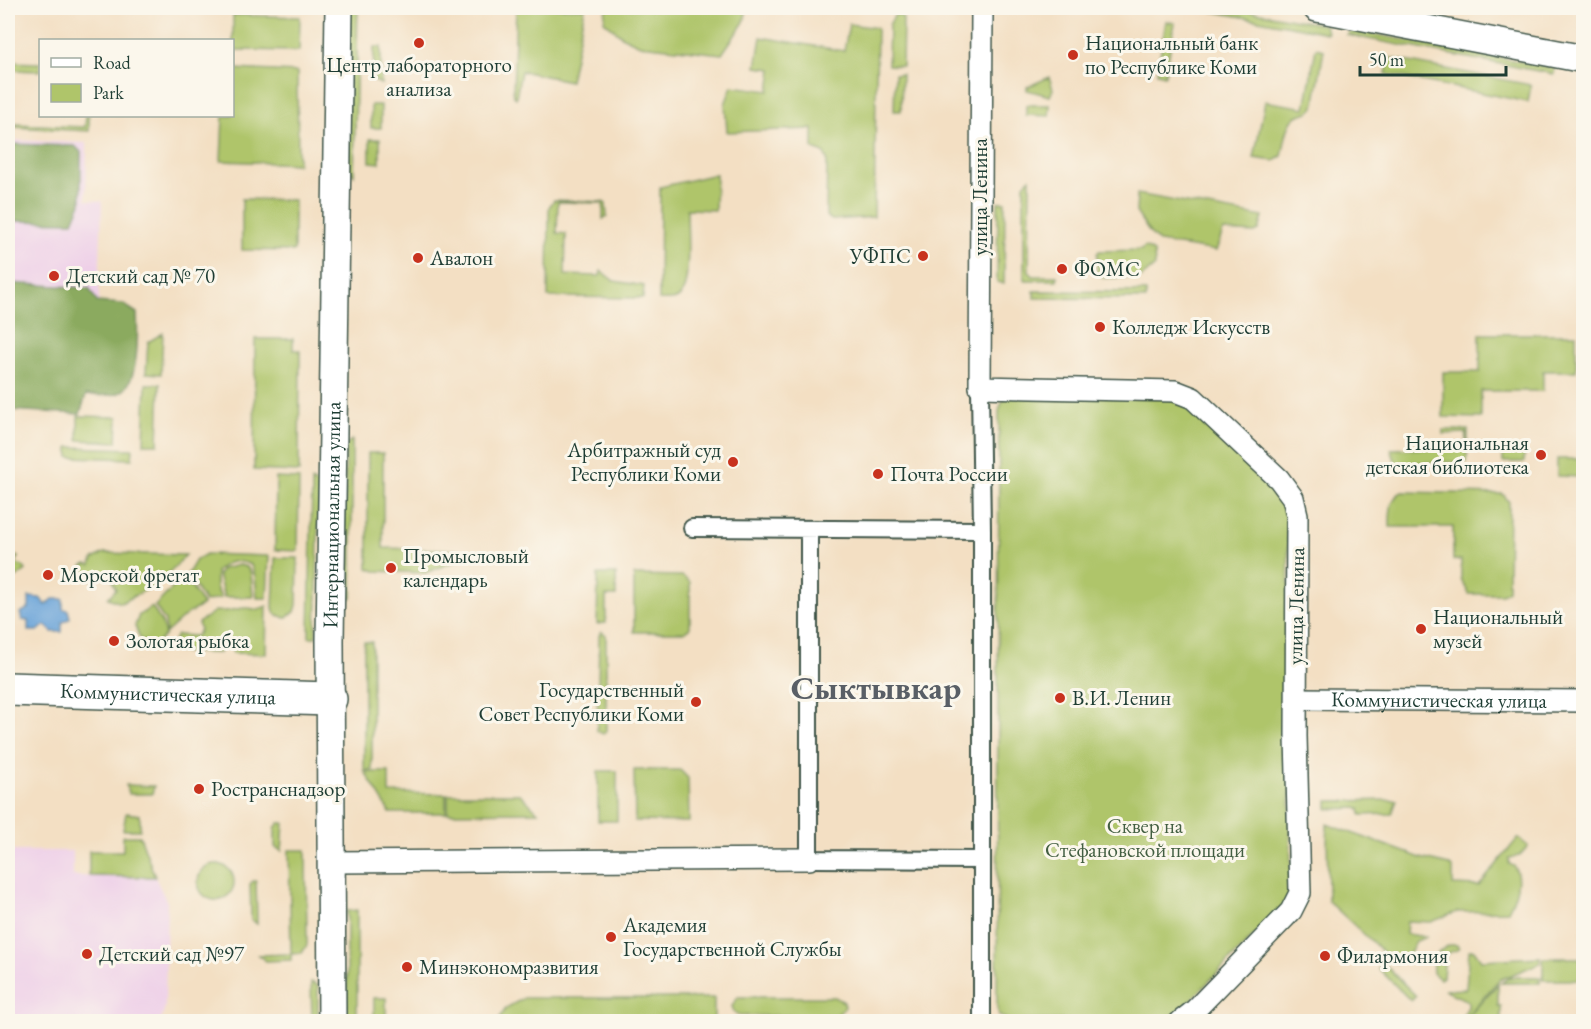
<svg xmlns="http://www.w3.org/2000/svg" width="1591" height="1029" viewBox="0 0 1591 1029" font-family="'EB Garamond',serif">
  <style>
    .built { fill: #eed0e8 }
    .green { fill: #afc56a; stroke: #67814f; stroke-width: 1.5 }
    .forest { fill: #8baa5e; stroke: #557449; stroke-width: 1.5 }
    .water { fill: #68a2d8; stroke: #447086; stroke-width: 1.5 }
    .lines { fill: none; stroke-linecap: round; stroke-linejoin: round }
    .pedestrian-casing { stroke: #3f5549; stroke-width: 20 }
    .minor-casing { stroke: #3f5549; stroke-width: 24 }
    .tertiary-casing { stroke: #3f5549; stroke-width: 30 }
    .primary-casing { stroke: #3f5549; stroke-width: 36 }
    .pedestrian { stroke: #fff; stroke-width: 16 }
    .minor { stroke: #fff; stroke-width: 21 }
    .tertiary { stroke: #fff; stroke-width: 27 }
    .primary { stroke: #fff; stroke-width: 33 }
    .poi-dot { fill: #c8321e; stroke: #fbf7ec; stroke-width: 2 }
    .labels { text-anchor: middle; stroke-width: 6; stroke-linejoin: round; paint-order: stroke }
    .poi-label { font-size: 21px; fill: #1f3d34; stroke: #fbf7ec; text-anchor: start }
    .street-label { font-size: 21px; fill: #1f3d34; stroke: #fbf7ec }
    .park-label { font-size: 21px; fill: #435f42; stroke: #fbf7ec }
    .town-label { font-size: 33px; font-weight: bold; fill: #595f66; stroke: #fbf7ec }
  </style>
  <rect width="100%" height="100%" fill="#fbf7ec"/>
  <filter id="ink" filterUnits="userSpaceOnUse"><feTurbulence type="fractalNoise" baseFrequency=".0167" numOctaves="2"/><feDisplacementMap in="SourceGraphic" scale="12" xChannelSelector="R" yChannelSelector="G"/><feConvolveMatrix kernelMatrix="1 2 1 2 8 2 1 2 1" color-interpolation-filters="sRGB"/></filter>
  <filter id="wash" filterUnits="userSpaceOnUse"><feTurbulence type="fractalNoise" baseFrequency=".008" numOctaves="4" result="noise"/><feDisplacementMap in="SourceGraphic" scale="24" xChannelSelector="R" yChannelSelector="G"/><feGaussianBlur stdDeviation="1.35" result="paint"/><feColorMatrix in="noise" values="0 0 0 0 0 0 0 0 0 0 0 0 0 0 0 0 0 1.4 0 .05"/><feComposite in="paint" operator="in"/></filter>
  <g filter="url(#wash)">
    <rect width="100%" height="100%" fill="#f3dfc3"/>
    <!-- built -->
    <path class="built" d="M8,140L87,143L86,200L102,201L97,354L8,351Z
      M8,851H73V876L155,877L167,902L165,1007L161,1021L8,1022Z"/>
    <!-- green -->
    <path class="green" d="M350,8H358L354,175L348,172Z
      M516,8H585L570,81L521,71L516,98L513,95Z
      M606,8H747L744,22L722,54L640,45L623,37L604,21Z
      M1195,8H1233L1325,25L1327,33Z
      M896,13L903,18L902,66L888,65L889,25Z
      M233,15L300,17L299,51L233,50Z
      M1166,21L1175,23L1165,75L1157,73Z
      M849,24L877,28L874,217L832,220L826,216L827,159L824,153L813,149V129L727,132L725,104L732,86L769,91L772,69L756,67L761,37L844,51Z
      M1351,30L1555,68L1554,74L1347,35Z
      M374,47H381V84L373,80Z
      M1316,48L1324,50L1314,107C1310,114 1304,112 1297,116C1286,123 1285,144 1282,156L1274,161L1254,158L1265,101L1305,108Z
      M1389,58L1531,85L1528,102L1386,74Z
      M8,62L40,63V71L9,70Z
      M233,69L297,72L298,164L221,161L223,116H232Z
      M895,74H902L901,111H894Z
      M1049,77L1053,89L1050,96L1027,90V87Z
      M371,105H381V128H371Z
      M1026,105H1050L1049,116L1026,115Z
      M86,116H89V131L13,127L15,124L85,127Z
      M370,139H380V163L370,162Z
      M716,174L715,210L687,209C687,228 691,281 681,295C676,302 667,300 659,300L660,187Z
      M1030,178L1029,271L1033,276H1057V280H1024V184Z
      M1137,194L1263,217L1259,230L1255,233L1223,231L1216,251L1159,242L1149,232L1136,212Z
      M242,199L294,200V251L242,250Z
      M554,200L604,202L606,204L607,216L603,219V203L558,202L557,233L566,234L565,275L600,276L601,271L614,281L644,286L643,298L548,297L549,207Z
      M998,202H1005L1004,284L997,282Z
      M1145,247L1154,252L1155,266L1142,277L1103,278L1097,273V254L1099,251L1141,250Z
      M1034,291L1146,292V299L1034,298Z
      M163,333L161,374L146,373L148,342Z
      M1480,334H1576V371H1543V391H1481V418L1443,417V372H1480Z
      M255,339H293V350H300L299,472L254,470Z
      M146,384H160L158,444H144Z
      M1158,394L1186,404L1277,489L1288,507L1291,888L1286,903L1177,1014L1162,1018L1011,1021L999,1016L997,1007L999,411L1002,402L1008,396Z
      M78,416L118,417L117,442L78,440Z
      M1443,430H1468L1467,462L1396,463L1391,449L1466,448V433L1443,434Z
      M352,440V598H343L346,444Z
      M69,447L133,449L132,459L69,457Z
      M1503,449H1524V462H1503Z
      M368,453H383V548L461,550V559L425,573L375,571L368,568Z
      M1557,459H1582V477L1557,476Z
      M276,478L299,479L298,551L275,550Z
      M312,481L319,485L316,637H309Z
      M1402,492L1503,494L1509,502L1508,590L1502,594H1469L1461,579V560H1453V527H1390C1390,515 1389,498 1402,492Z
      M8,553L18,557L16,564L23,566L26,570L16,578L8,575Z
      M104,553L186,555L166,576L156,574L155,585L121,603L108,598L116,589L111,578L102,575L92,580L82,566L86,564L91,565L93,559Z
      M206,554L269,556L267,598H257L255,576L251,565C238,559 226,560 216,572V587L221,598L205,602L187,575L196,560Z
      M275,558H298L297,605L295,612L285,618L275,614L273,608Z
      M239,565L247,567L251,573L253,597H224L218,575L222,569Z
      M598,574H616V596H606V623L597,624Z
      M634,575L682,576L690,582V628L684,632H634Z
      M184,576L203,605L187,614L166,633L165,621L155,606Z
      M267,606L266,654L233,653L231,648L224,645L219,653L177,652L171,646L177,635L196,636L200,630L198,623L215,611C228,614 244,604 256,610Z
      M152,607L162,623L165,635L154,646L140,639L135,626L139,615Z
      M602,632L606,635V732L603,734L597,731L599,635Z
      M364,642H372V770H364Z
      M634,770H680L688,778L689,822L635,821Z
      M598,771H617V821H598Z
      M365,772H389V793L446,794V813H390Z
      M126,785L154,786L152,794H129Z
      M520,794L538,812L448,813V794Z
      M1397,800L1392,814L1361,815L1360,808L1328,809V801Z
      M126,813L140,815V830H123Z
      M279,823H284L282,851L275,847V828Z
      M1327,824L1421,858L1449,865L1453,869V885L1479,886L1518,838L1528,846L1519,856L1509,858V864L1514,866C1522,879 1515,898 1508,911L1457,912L1431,922L1407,921L1406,934L1427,937L1416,941L1406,960L1395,963L1328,901Z
      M123,836H140L155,877L89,876V851H123Z
      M289,850H306L307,945L302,953L291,954V960L266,961L258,955L291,954Z
      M198 882a18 18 0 1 1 36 0a18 18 0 1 1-36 0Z
      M253,881H256L257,924L251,919L250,884Z
      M357,910V1021H347V911Z
      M1450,945H1457L1459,949L1445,954L1443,977L1440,979L1433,973C1431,958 1437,951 1450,945Z
      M1469,950H1474L1481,960L1540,957V963L1499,980L1466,1017L1463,1015L1468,1007V1001L1444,990L1466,989Z
      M1543,958H1581V980H1543Z
      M1383,963L1416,996L1411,1001L1378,968Z
      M1510,977H1540V983H1501Z
      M311,982L318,986V1021H312Z
      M1498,984V1006H1501V1021H1464Z
      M738,997H835L844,1002L845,1007L837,1015L740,1016L734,1012L732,1006Z
      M374,998H386V1021H374Z
      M524,998H714V1021H498L506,1008Z"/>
    <!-- forest -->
    <path class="forest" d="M8,144L75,146L81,152V203L73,222L8,221Z
      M8,283L89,288L97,302L123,304L137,313C138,333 140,384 119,393C110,397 96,395 86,395L80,414L8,410Z"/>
    <!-- water -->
    <path class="water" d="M29,597L40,598L46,605L53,599H63V609L68,610L70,618L62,623V632H52L45,625L38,631H28V621L22,620L20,613L29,608Z"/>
  </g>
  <g filter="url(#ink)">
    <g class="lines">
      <!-- pedestrian casing -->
      <g class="pedestrian-casing">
        <path id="pedestrian" d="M980,387L982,530V1022
          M692,528L982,530
          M809,529V859L981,860"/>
      </g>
      <!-- minor casing -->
      <g class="minor-casing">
        <g id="minor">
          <path d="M982,8L980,387L1175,391L1193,398L1279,479L1293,498L1297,515L1296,736L1300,893L1291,911L1194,1011L1180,1022"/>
          <path id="s1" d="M1297,699L1584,701"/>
          <path d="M332,862L809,859"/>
        </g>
      </g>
      <!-- tertiary casing -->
      <g class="tertiary-casing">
        <g id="tertiary">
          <path d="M1317,8L1584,59"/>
          <path id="s2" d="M332,1022L330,641L339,8"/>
        </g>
      </g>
      <!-- primary casing -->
      <g class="primary-casing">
        <g id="primary">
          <path id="s3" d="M8,689L330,699"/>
        </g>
      </g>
      <!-- pedestrian -->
      <use href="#pedestrian" class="pedestrian"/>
      <!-- minor -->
      <use href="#minor" class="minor"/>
      <!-- tertiary -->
      <use href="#tertiary" class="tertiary"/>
      <!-- primary -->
      <use href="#primary" class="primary"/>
    </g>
  </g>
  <!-- markers -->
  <g class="poi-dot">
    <circle cx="419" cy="43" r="6"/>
    <circle cx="1073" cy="55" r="6"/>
    <circle cx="923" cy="256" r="6"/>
    <circle cx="418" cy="258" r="6"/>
    <circle cx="1062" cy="269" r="6"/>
    <circle cx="54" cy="276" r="6"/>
    <circle cx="1100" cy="327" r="6"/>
    <circle cx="1541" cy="455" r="6"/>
    <circle cx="733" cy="462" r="6"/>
    <circle cx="878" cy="474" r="6"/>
    <circle cx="391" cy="568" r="6"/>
    <circle cx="48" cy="575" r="6"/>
    <circle cx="1421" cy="629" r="6"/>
    <circle cx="114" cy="641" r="6"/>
    <circle cx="1060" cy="698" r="6"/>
    <circle cx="696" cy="702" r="6"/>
    <circle cx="199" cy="789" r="6"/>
    <circle cx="611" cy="937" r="6"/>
    <circle cx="87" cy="954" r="6"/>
    <circle cx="1325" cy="956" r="6"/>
    <circle cx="407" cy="967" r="6"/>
  </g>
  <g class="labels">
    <!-- poi labels -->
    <g class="poi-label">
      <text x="1085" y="50">Национальный банк<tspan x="1085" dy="24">по Республике Коми</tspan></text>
      <text x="419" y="72" text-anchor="middle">Центр лабораторного<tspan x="419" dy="24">анализа</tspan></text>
      <text x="911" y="263" text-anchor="end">УФПС</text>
      <text x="430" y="265">Авалон</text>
      <text x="1074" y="276">ФОМС</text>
      <text x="66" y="283">Детский сад № 70</text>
      <text x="1112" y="334">Колледж Искусств</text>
      <text x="1529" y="450" text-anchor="end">Национальная<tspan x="1529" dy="24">детская библиотека</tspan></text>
      <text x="721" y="457" text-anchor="end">Арбитражный суд<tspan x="721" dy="24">Республики Коми</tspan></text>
      <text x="890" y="481">Почта России</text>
      <text x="403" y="563">Промысловый<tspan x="403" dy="24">календарь</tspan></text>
      <text x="60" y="582">Морской фрегат</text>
      <text x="1433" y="624">Национальный<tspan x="1433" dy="24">музей</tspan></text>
      <text x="126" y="648">Золотая рыбка</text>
      <text x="684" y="697" text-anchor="end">Государственный<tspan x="684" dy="24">Совет Республики Коми</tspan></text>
      <text x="1072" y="705">В.И. Ленин</text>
      <text x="211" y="796">Ространснадзор</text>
      <text x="623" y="932">Академия<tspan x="623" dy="24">Государственной Службы</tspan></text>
      <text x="99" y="961">Детский сад №97</text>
      <text x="1337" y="963">Филармония</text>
      <text x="419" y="974">Минэкономразвития</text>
    </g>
    <!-- street labels -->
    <g class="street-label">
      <text transform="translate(980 197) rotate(-90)" y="7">улица Ленина</text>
      <text dy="7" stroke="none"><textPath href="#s2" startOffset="507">Интернациональная улица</textPath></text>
      <text transform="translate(1296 606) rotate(-89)" y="7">улица Ленина</text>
      <text dy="7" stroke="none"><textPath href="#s3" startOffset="160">Коммунистическая улица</textPath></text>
      <text dy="7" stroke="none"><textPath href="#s1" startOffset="142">Коммунистическая улица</textPath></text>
    </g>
    <!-- park labels -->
    <g class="park-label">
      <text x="1145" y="833">Сквер на<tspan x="1145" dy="24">Стефановской площади</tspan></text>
    </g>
    <!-- town labels -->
    <g class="town-label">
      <text x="876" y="699">Сыктывкар</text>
    </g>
  </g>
  <!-- margin -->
  <rect width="1591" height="1029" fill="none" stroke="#fbf7ec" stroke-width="30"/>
  <!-- legend -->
  <rect x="39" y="39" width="195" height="78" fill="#fbf7ec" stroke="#a3ada2" stroke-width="1.5"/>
  <rect x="51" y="58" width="30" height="9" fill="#ffffff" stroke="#a3ada2" stroke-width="1.5"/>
  <text x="93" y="69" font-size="18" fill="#1f3d34">Road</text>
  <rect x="51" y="84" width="30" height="18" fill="#afc56a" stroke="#a3ada2" stroke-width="1.5"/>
  <text x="93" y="99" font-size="18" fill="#1f3d34">Park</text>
  <!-- scale -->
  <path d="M1360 66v9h146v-9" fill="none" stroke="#1f3d34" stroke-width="3"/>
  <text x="1369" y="66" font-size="18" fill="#1f3d34" stroke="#fbf7ec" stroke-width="4.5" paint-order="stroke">50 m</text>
</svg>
